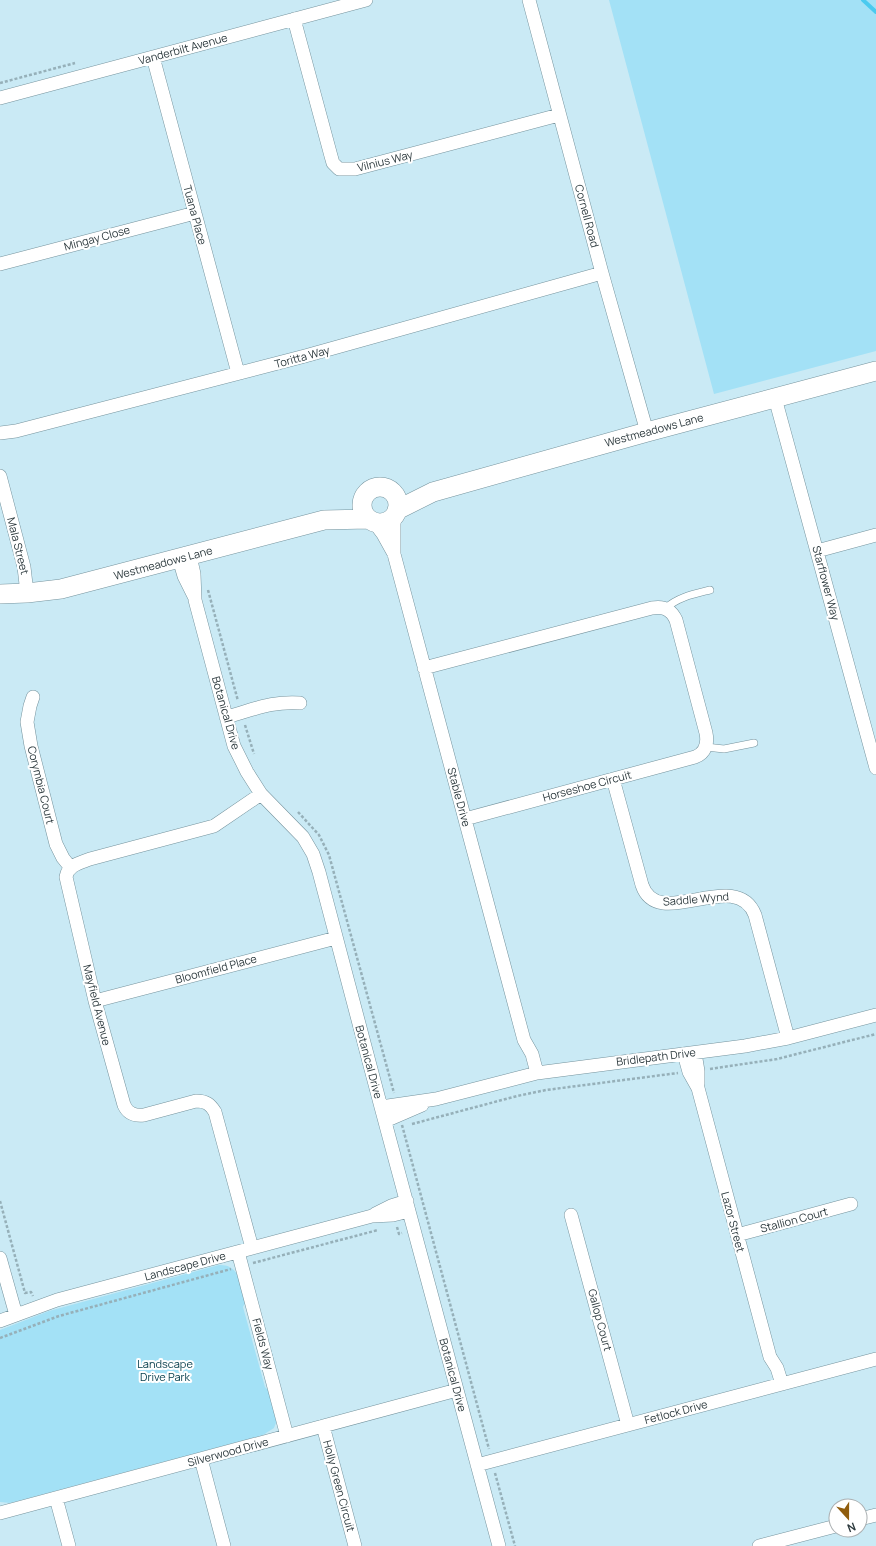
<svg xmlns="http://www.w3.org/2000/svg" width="876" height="1546" viewBox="0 0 876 1546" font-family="Manrope,sans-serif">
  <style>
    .green { fill: #a3e1f6 }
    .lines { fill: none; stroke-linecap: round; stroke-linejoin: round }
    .stream { stroke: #4bcaef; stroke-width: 4 }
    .lane-casing { stroke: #75939d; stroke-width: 8 }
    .street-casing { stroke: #75939d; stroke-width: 14 }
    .secondary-casing { stroke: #75939d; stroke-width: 20 }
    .path { stroke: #96b0b9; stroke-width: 2.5; stroke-dasharray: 3 2; stroke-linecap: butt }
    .lane { stroke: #fff; stroke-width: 7 }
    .street { stroke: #fff; stroke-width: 13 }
    .secondary { stroke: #fff; stroke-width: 19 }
    .labels { text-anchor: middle; stroke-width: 4; stroke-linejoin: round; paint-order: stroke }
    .street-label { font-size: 11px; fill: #2d3a3e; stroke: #fff }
    .park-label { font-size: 11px; fill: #003a48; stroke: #fff }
  </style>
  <rect width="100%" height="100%" fill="#caeaf5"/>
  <!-- green -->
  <path class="green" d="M609,0H876V351L714,394Z
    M219,1265C240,1264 241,1285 246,1301L243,1307L265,1387L270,1392L277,1420L274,1428L263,1435L10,1503L0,1502V1330L49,1311Z"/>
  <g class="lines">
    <!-- stream -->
    <path class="stream" d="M863,0L876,12"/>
    <!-- lane casing -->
    <g class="lane-casing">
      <path id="lane" d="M666,608C678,597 694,594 710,590
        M706,747L724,749L754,743"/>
    </g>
    <!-- street casing -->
    <g class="street-casing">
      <path id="street" d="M529,0L602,273L647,432
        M294,19L331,156L333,163L339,169H355L559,115
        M153,57L238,373
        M0,98L366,0
        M0,264L195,213
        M775,398L876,768
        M0,433L16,431L305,356L602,273
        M0,476L24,567L27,593
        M394,516V554L524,1040L532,1054L537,1073
        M374,522L383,534L393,552
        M817,551L876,535
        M190,556L194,574L195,600L234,746L247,772L261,794L303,837L313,854L319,872L381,1107L499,1546
        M179,559L184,576L194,596
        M424,668L652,608C663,606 671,609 676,620L706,733C708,743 706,753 695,757L465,819
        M33,697L30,706L27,722L31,746L56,844L63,858L71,868
        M226,717C253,710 271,701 300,703
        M613,779L642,885C658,933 736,866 755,915L788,1038
        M95,1001L336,938
        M695,1053L698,1071V1084
        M684,1054L689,1072L698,1088L770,1357L777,1368L782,1384
        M381,1107L436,1099L537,1073L745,1046L788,1038L876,1015
        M385,1121L422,1105
        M375,1214L391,1206L407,1201
        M571,1215L628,1425
        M737,1235L851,1204
        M252,1248L215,1112C210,1104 206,1101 196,1101L144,1115C135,1116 128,1114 124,1105L95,1001L66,877C68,865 80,863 90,859L214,826L261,794
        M238,1252L287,1436
        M0,1258L16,1315
        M0,1321L57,1300L372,1216L393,1215L409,1211
        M323,1426L355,1546
        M201,1459L224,1546
        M477,1465L876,1359
        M56,1498L69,1546
        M0,1513L457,1390
        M860,1519L876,1515
        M759,1546L836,1526"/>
    </g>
    <!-- secondary casing -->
    <g class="secondary-casing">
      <path id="secondary" d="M362 505a18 18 0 1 1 36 0a18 18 0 1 1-36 0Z
        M397,510L433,492L647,432L876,371
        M0,594L27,593L61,589L324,520L368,519"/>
    </g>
    <!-- path -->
    <path class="path" d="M0,83L75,63
      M208,590L238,701
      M245,725L254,754
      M298,812L319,835L329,855L394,1093
      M710,1069L777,1059L876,1034
      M412,1124L517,1096L546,1090L678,1073
      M402,1125L489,1449
      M0,1201L25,1293L31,1292L33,1296
      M397,1227L399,1234L402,1233
      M253,1263L378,1230
      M0,1338L59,1316L231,1269
      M495,1473L515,1546
      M846,1534L856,1531"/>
    <!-- lane -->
    <use href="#lane" class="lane"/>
    <!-- street -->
    <use href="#street" class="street"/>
    <!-- secondary -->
    <use href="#secondary" class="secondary"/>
  </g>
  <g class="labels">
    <!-- street labels -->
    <g class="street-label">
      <text transform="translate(183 49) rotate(-15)" y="4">Vanderbilt Avenue</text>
      <text transform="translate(385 161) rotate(-14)" y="4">Vilnius Way</text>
      <text transform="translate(195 215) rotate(75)" y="4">Tuana Place</text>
      <text transform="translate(587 216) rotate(75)" y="4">Cornell Road</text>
      <text transform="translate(97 238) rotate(-15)" y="4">Mingay Close</text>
      <text transform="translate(302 357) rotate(-15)" y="4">Toritta Way</text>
      <text transform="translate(654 430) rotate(-15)" y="4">Westmeadows Lane</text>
      <text transform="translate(18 546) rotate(76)" y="4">Mala Street</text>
      <text transform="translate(163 563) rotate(-15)" y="4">Westmeadows Lane</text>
      <text transform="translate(826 583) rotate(75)" y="4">Starflower Way</text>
      <text transform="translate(226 713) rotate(74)" y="4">Botanical Drive</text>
      <text transform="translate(41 785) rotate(76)" y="4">Corymbia Court</text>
      <text transform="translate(587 786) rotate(-15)" y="4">Horseshoe Circuit</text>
      <text transform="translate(459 797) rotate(75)" y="4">Stable Drive</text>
      <text transform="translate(696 899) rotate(-5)" y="4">Saddle Wynd</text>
      <text transform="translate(216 969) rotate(-15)" y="4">Bloomfield Place</text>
      <text transform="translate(97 1005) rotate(76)" y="4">Mayfield Avenue</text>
      <text transform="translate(656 1057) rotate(-7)" y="4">Bridlepath Drive</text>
      <text transform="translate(369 1062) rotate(75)" y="4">Botanical Drive</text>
      <text transform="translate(794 1220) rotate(-15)" y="4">Stallion Court</text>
      <text transform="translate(733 1222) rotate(75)" y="4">Lazor Street</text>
      <text transform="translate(185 1266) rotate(-15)" y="4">Landscape Drive</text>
      <text transform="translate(600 1320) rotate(75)" y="4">Gallop Court</text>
      <text transform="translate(263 1344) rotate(75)" y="4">Fields Way</text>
      <text transform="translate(453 1375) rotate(75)" y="4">Botanical Drive</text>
      <text transform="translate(676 1412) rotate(-15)" y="4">Fetlock Drive</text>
      <text transform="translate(228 1452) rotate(-15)" y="4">Silverwood Drive</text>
      <text transform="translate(339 1486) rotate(75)" y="4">Holly Green Circuit</text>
    </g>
    <!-- park labels -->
    <g class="park-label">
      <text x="165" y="1368">Landscape<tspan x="165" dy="13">Drive Park</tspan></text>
    </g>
  </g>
  <!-- north arrow -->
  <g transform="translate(848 1518) rotate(159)"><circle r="19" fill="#ffffff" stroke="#abb0b2"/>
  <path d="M0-3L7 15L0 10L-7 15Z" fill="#905d0d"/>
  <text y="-6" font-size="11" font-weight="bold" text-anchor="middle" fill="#2d3a3e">N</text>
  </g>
</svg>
